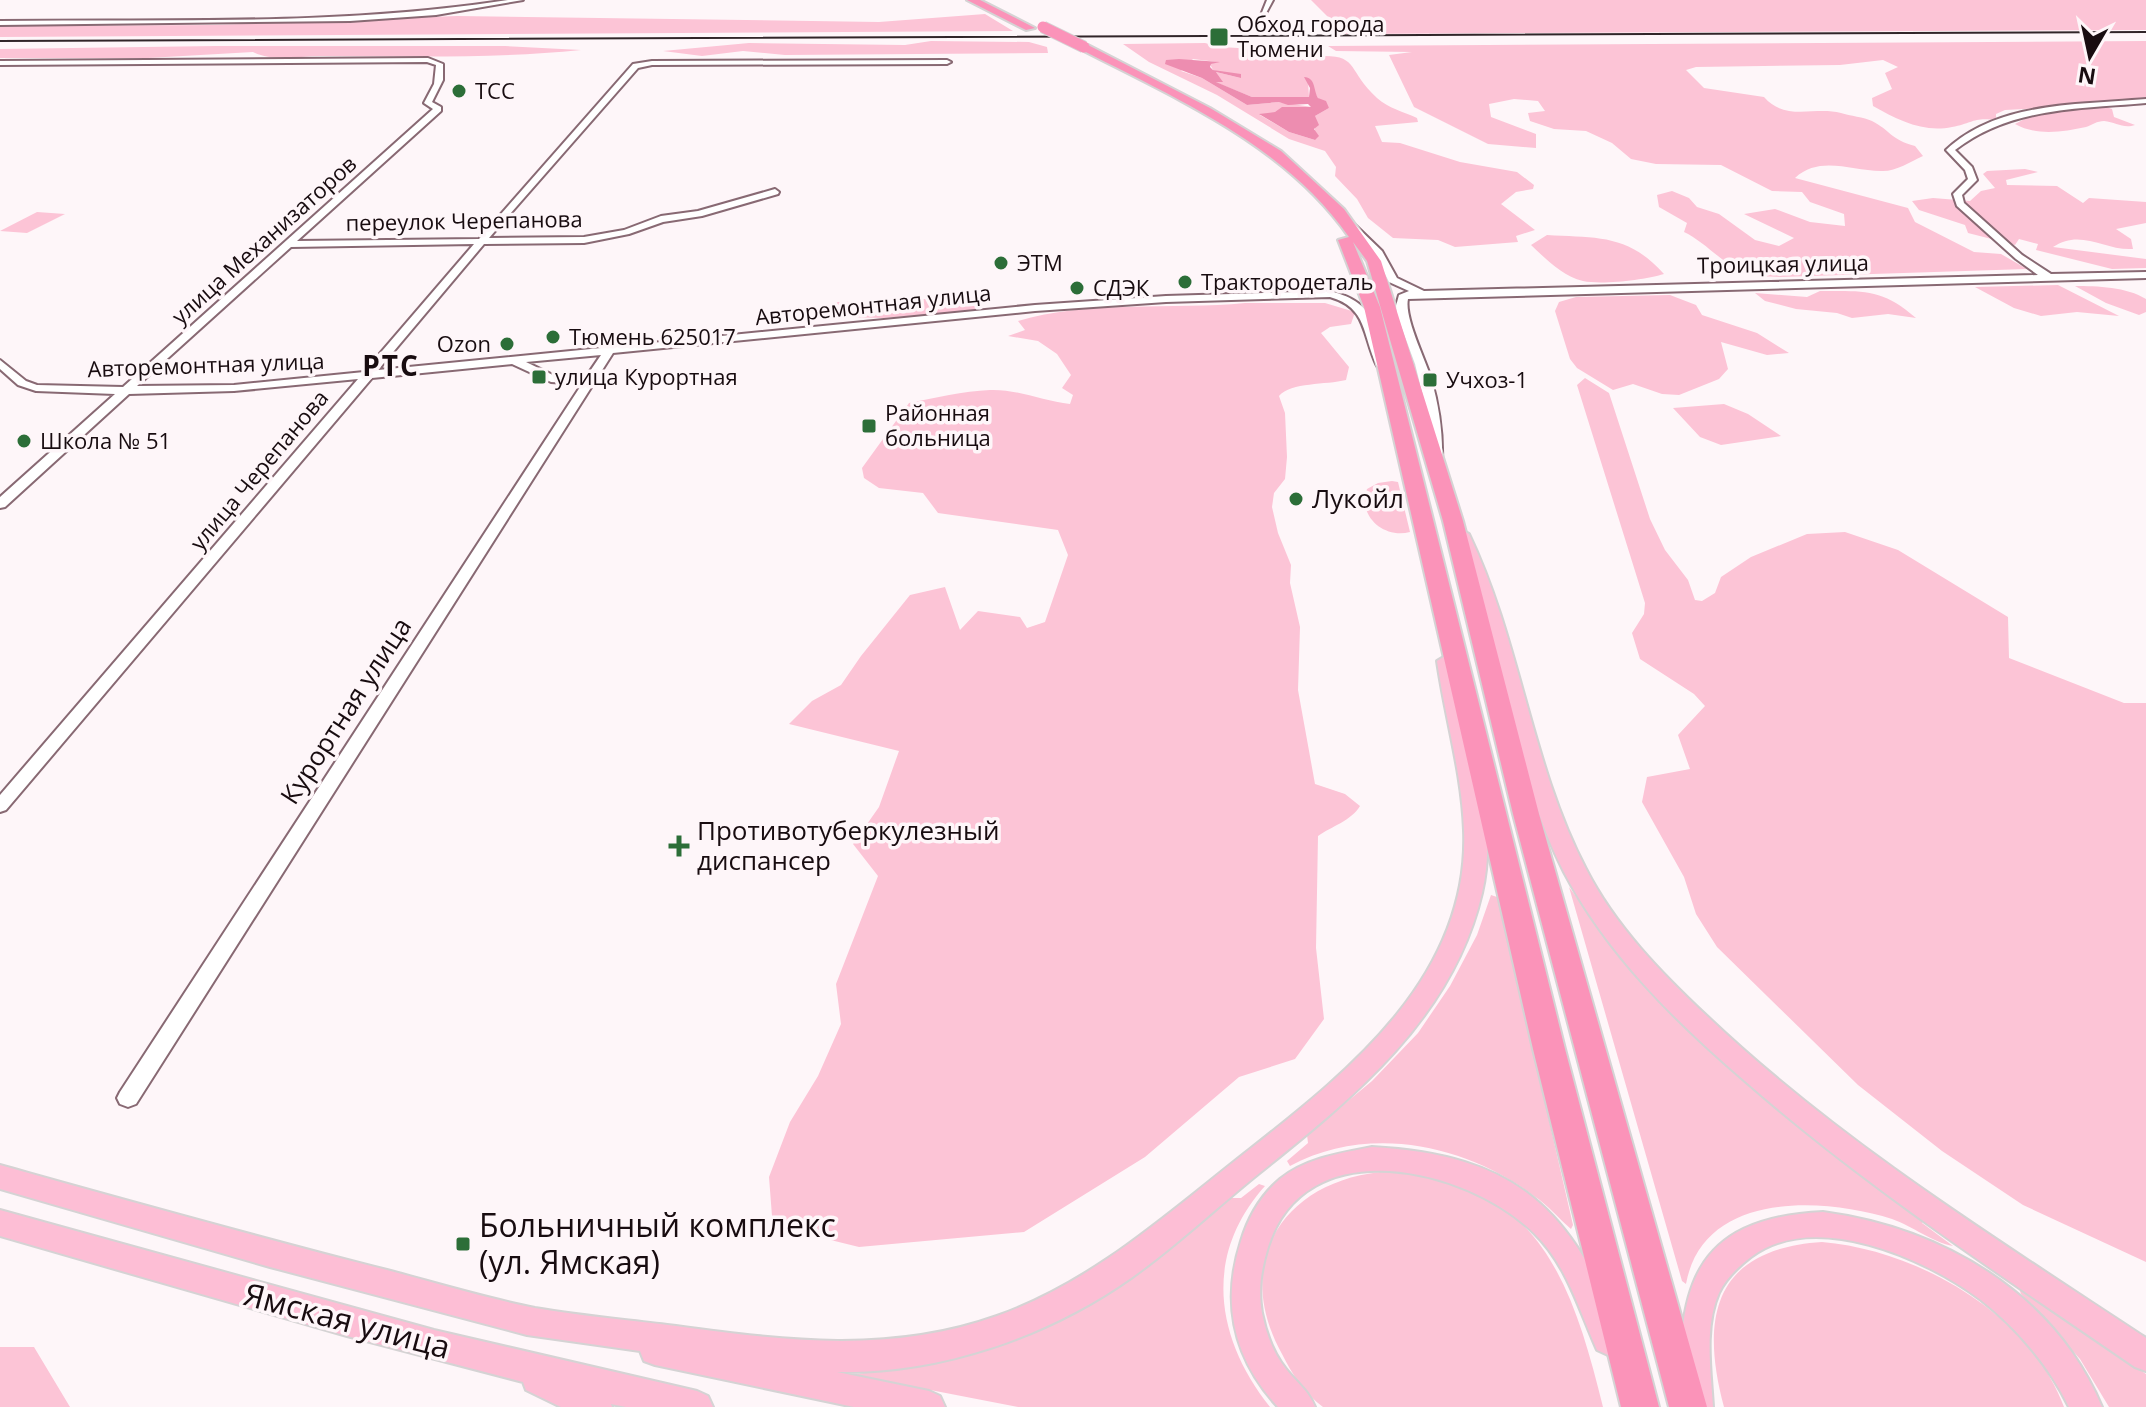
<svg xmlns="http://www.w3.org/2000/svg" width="2146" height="1407" viewBox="0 0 2146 1407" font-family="'Open Sans',sans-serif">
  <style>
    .green { fill: #fcc4d6; fill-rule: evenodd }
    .water { fill: #ed8db0 }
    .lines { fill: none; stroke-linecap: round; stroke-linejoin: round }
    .minor-casing { stroke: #886973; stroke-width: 4 }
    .major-casing { stroke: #d5d3d4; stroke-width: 4 }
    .highway-casing { stroke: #d5d3d4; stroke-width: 4 }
    .minor { fill: #fff; fill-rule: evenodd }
    .major { fill: #fdbed5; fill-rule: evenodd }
    .highway { fill: #fb93b9; fill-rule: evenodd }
    .rail { stroke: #312529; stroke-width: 2 }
    .highway-bridge-casing { stroke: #d5d3d4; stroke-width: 13; stroke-linecap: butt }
    .highway-bridge { stroke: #fb93b9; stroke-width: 11 }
    .poi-dot { fill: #2c6e38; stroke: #fef6f9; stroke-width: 3 }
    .labels { text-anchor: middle; stroke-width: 7; stroke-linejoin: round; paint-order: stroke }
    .far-poi-label { font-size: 22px; fill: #180c10; stroke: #fef6f9; text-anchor: start }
    .far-street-label { font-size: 22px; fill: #180c10; stroke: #fef6f9 }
    .poi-label { font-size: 26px; fill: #180c10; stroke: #fef6f9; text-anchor: start }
    .street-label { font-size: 26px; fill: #180c10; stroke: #fef6f9 }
    .far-district-label { font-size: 28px; font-weight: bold; letter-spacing: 2px; fill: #180c10; stroke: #fef6f9 }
    .near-poi-label { font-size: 32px; fill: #180c10; stroke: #fef6f9; text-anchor: start }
    .near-street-label { font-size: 32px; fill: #180c10; stroke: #fef6f9 }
  </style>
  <rect width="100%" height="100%" fill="#fef6f9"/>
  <!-- green -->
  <path class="green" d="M1311,0H2146V30L1345,34Z
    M985,14L1013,31L0,37V26L213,25L457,16L879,22Z
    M931,41L1029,42L1047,47L1048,53L785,55L743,51L702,56L663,51L749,43L905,45Z
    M2146,41V97L2086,106L2005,110L1996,114V120C1973,117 1973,123 1952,127C1923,133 1898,120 1873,106L1872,98L1892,89L1885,73L1898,67L1883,60L1840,65L1696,67L1686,70L1704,88L1764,97C1786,122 1814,106 1841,113C1850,116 1864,117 1872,121C1890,130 1891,140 1915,146L1923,156C1910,162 1895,172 1881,171C1851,171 1820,155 1795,178L1908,208L1915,222L1974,252L2001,254L2027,269L1780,277C1767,276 1753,278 1742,272C1721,262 1705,242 1684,232L1687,223L1659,207L1657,195L1672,191L1689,198L1697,207L1719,214L1755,240L1779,246L1794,238L1744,214L1775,209L1810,222L1845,226L1844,214L1810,202L1802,192L1772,191L1721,165L1656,164L1631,159L1612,143L1586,131L1554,129L1530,121L1528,113L1545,111L1538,101L1514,99L1489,104L1491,117L1536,134V148L1488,144L1414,107L1389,55L1412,52L1336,51L1328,46Z
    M1205,43L1221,47L1272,50L1313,45L1318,48L1308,57C1362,52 1344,68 1377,98C1388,108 1404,112 1417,118L1418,122L1375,126L1382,142L1400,143L1460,162L1517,172L1534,185L1533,189L1516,192L1501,204L1535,230L1516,236L1518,242L1455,247L1438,240L1393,238L1368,218L1357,199L1335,176L1336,167L1325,151L1289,139L1217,95L1149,62L1123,44ZM1193,59L1217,62L1210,64L1213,70L1241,78L1216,72L1222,81L1210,80L1252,97H1309L1308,82L1318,98L1329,108L1315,116V140L1289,132L1260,115L1312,107L1279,102L1247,105L1202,78L1181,71Z
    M216,46H505L581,50C494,59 407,56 320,56C298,56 273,62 253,52L148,58H0V49Z
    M2106,107L2112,109L2114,117L2135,125C2123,129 2116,122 2104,121C2097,121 2092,125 2086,127C2063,132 2036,136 2015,124L2034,114Z
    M2025,169L2038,172L2006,180L2007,185L2057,186L2083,203L2089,198L2146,202V223L2116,229L2131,239L2133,249C2105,251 2081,228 2053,247L2146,259V268L2112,269L2036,250L2038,244L2019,239L2015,245L1968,233L1965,225L1919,210L1912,201L1933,198L1970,201L1981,191L1995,188L1983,174L1987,171Z
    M37,212L65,214L27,233L0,231Z
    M1547,235C1598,238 1628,234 1664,274C1644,280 1602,285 1583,281C1562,276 1546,259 1531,245Z
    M2058,285L2119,316L2077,312L2041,316L2014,308L1975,287Z
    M2075,286C2097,286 2127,287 2146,299V312L2139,315L2106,303Z
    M1820,291C1863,291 1882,288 1916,318L1888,314L1852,318L1837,313L1796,309L1765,301L1755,293L1807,297Z
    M1670,295L1696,305L1702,315L1757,333L1789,353L1767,355L1721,342L1728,369L1719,379L1679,395L1662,394L1633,384L1613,390L1577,368L1570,359L1555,311L1559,302L1576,297Z
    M982,297V310L883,318L767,315L770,309L830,306L838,302Z
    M1245,303H1325L1355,312L1351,324L1330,327L1321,333L1349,367L1346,380C1326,385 1291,382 1279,396L1285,413L1287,457L1285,479L1274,493L1272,507L1278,533L1291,565L1290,583L1300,627L1298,690L1315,784L1345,794L1360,806C1351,821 1332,826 1318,836L1316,948L1324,1019L1295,1059L1239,1077L1145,1157L1024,1232L859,1247L794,1231L772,1216L769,1177L790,1122L818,1076L841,1024L836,984L878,876L853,844L879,807L899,751L789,724L812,701L841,685L861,656L910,595L945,587L960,630L978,611L1020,617L1027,628L1045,622L1068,555L1058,530L938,513L923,493L879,488L864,478L862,468L909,403C935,398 963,391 990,390C1018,389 1043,401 1070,404L1073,395L1062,388L1071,375L1057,354L1038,341L1008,336L1025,330L1018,321C1086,300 1174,310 1245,303Z
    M1585,378L1609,393L1650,519L1665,550L1688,580L1695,600L1702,601L1715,593L1721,577L1751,557L1807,534L1845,532L1898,550L2008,617L2009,658L2124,703H2146V1262L2023,1205L1942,1151L1858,1085L1717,947L1696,914L1684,877L1642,802L1647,777L1690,769L1678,735L1705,706L1694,694L1640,659L1632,633L1644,614L1645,603L1577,385Z
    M1724,404L1748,414L1781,436L1721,445L1700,437L1673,408Z
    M1392,481L1398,482L1410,532C1384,539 1357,516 1367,489L1378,483Z
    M1569,887L1597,925L1922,1219V1223L1953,1246C1934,1243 1912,1226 1892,1219C1822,1197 1703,1191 1686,1284L1682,1281Z
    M1491,895L1497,897L1500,906L1573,1225L1571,1229C1558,1218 1548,1205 1534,1196C1465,1144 1368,1124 1290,1166L1287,1161L1308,1143L1307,1135L1372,1081L1418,1033L1450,986L1477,935Z
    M1380,1172C1535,1174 1571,1277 1603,1407H1323C1305,1394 1292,1374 1282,1354C1232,1264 1281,1183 1380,1172Z
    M1259,1184L1265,1186C1203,1255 1215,1338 1270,1407H1018L853,1375L968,1354L1057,1323L1106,1296L1138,1273L1231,1198H1241Z
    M1822,1242C1917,1250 2029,1313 2064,1407H1724C1699,1314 1716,1249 1822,1242Z
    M2019,1288L2146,1374V1407H2109L2080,1359L2021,1294Z
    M0,1347H34L70,1407H0Z"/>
  <!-- water -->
  <path class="water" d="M1179,59L1220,62L1211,64L1210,67L1213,70L1241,74V78L1216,72L1223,82H1216L1252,97H1309L1310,88L1304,77C1316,78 1313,89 1318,98L1326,101L1329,108L1315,116L1319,125L1314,129L1319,136L1315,140L1289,132L1259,114L1275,112L1282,107H1311L1308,104L1288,105L1279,102L1247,105L1202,78L1165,64L1166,60Z"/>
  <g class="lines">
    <!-- minor casing -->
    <g class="minor-casing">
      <path id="minor" d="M508,0H523L436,15L350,21L0,25V21C169,19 340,26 508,0Z
        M1267,0H1273L1265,15H1261Z
        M428,58L443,64V80L432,102L441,107V111L297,241L479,239L633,64L652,61L947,60L951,62L947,64L652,65L638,68L489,238L584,237L624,230L661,216L698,211L775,189L779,192L778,194L702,216L663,222L629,234L584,243L484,244L378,370L1035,305L1166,296L1330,291C1380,304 1369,327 1389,366L1383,369L1377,366C1362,335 1368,308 1330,297L1166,302L1035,311L613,353L136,1104L128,1107L120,1104L117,1098L120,1092L582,384L551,382L512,364L372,378L6,810L0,812V795L358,379L234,391L129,394L5,507L0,508V497L115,394L36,391L18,385L0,369V360L26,381L37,385L123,387L433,109L424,103L434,84L436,65L427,62L0,65V61ZM474,244L364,372L234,385L137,386L291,247ZM601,355L586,377H557L526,362Z
        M2146,99V103C2079,109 2010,107 1955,150L1972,167L1977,180L1962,195L1964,203L2022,255L2051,274L2146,272V278L1408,299C1404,317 1425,359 1431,378C1439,406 1443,433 1442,461L1436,465L1430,461L1427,412L1415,364L1397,315L1396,306L1399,295L1409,291L1389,282L1375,254L1346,226L1354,224L1382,251L1397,278L1424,291L2038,275L2016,259L1957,206L1953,194L1968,179L1965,170L1946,150C1998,101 2079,105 2146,99Z"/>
    </g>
    <!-- major casing -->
    <g class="major-casing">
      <path id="major" d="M1460,529L1469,534C1521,643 1531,764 1586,869C1615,926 1662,974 1708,1017C1840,1142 1996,1239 2146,1338V1371L2135,1367C2002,1276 1866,1187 1745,1081C1675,1021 1607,954 1564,872C1523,792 1511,703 1485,618C1476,589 1464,562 1451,534Z
        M1447,655L1457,661C1468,736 1500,817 1482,893C1453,1018 1353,1098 1257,1175C1215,1209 1175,1247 1131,1278C1047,1337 940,1374 837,1372L929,1391L940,1396L945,1407H854L655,1365L644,1361L640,1351L527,1335L270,1267L0,1189V1165C129,1201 257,1237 387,1270C436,1283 485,1298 535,1308C581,1316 629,1320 676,1326C785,1341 891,1354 997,1316C1095,1281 1169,1212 1250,1149C1352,1069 1470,974 1464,830C1462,773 1445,717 1437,661Z
        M1372,1147C1517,1155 1572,1209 1623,1340L1619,1350L1608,1355L1597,1350C1579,1310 1567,1265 1534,1233C1466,1167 1305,1129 1268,1247C1261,1270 1258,1289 1262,1313C1266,1333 1273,1353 1286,1369C1296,1382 1309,1391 1315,1407H1278C1233,1358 1221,1303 1241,1241C1248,1218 1261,1195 1280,1179C1306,1158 1341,1153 1372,1147Z
        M0,1210L434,1330L697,1391L708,1396L713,1407H626L611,1404L612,1407H561L526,1390L523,1382L347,1336L0,1236Z
        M1823,1212C1942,1228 2054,1293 2102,1407H2069C2049,1366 2017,1328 1981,1300C1925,1258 1815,1209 1751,1257C1738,1267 1726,1278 1719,1293C1704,1327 1711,1371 1713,1407H1681C1677,1292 1689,1218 1823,1212Z"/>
    </g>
    <!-- highway casing -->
    <g class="highway-casing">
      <path id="highway" d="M967,0H980L1035,28L1026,30Z
        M1080,45H1088L1210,108L1281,151L1344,209L1381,261L1463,521L1539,814L1707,1407H1669L1513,814L1443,521L1367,261L1353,242L1380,307L1565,1049L1659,1407H1621L1533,1049L1364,307L1338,240L1349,237C1285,145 1177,99 1080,49Z"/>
    </g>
    <!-- minor -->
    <use href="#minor" class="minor"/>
    <!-- major -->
    <use href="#major" class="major"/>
    <!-- highway -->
    <use href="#highway" class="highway"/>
    <!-- rail -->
    <path class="rail" d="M0,41L2146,32"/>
    <!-- highway-bridge casing -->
    <g class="highway-bridge-casing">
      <path id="highway-bridge" d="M1043,27L1084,47"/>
    </g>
    <!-- highway-bridge -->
    <use href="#highway-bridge" class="highway-bridge"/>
  </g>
  <!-- markers -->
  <g class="poi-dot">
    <rect x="1209" y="27" width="20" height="20" rx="4"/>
    <circle cx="459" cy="91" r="8"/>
    <circle cx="1001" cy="263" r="8"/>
    <circle cx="1185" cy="282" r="8"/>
    <circle cx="1077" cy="288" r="8"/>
    <circle cx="553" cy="337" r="8"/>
    <circle cx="507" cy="344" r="8"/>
    <rect x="531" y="369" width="16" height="16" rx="4"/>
    <rect x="1422" y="372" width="16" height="16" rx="4"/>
    <rect x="861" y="418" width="16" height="16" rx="4"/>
    <circle cx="24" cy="441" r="8"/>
    <circle cx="1296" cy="499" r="8"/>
    <path d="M675 834h8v8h8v8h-8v8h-8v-8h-8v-8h8z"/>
    <rect x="455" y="1236" width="16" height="16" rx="4"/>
  </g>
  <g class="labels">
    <!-- far-poi labels -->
    <g class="far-poi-label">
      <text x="1237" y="32">Обход города<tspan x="1237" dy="25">Тюмени</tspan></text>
      <text x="475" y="99">ТСС</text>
      <text x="1017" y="271">ЭТМ</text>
      <text x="1201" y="290">Трактородеталь</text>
      <text x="1093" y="296">СДЭК</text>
      <text x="569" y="345">Тюмень 625017</text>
      <text x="491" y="352" text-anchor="end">Ozon</text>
      <text x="555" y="385">улица Курортная</text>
      <text x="1446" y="388">Учхоз-1</text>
      <text x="885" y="421">Районная<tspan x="885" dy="25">больница</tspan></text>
      <text x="40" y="449">Школа № 51</text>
    </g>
    <!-- far-street labels -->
    <g class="far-street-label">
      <text transform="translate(464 221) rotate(-1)" y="8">переулок Черепанова</text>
      <text transform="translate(264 240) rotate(-42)" y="8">улица Механизаторов</text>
      <text transform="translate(1783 264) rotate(-1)" y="8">Троицкая улица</text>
      <text transform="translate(873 305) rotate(-6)" y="8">Авторемонтная улица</text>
      <text transform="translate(206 365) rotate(-2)" y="8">Авторемонтная улица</text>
      <text transform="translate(259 470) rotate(-50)" y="8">улица Черепанова</text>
    </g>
    <!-- poi labels -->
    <g class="poi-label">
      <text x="1312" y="508">Лукойл</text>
      <text x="697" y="840">Противотуберкулезный<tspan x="697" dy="30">диспансер</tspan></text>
    </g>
    <!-- street labels -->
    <g class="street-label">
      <text transform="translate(346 711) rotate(-57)" y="9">Курортная улица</text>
    </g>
    <!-- far-district labels -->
    <g class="far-district-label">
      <text x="391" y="376">РТС</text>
    </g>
    <!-- near-poi labels -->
    <g class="near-poi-label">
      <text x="479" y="1237">Больничный комплекс<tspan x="479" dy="37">(ул. Ямская)</tspan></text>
    </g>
    <!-- near-street labels -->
    <g class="near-street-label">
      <text transform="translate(347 1321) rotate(15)" y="11">Ямская улица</text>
    </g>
  </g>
  <!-- north arrow -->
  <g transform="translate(2090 56) rotate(189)" stroke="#fef6f9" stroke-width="6" paint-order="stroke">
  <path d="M0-6L14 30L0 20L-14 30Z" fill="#180c10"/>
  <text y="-12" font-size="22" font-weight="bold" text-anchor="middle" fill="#180c10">N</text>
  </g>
</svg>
